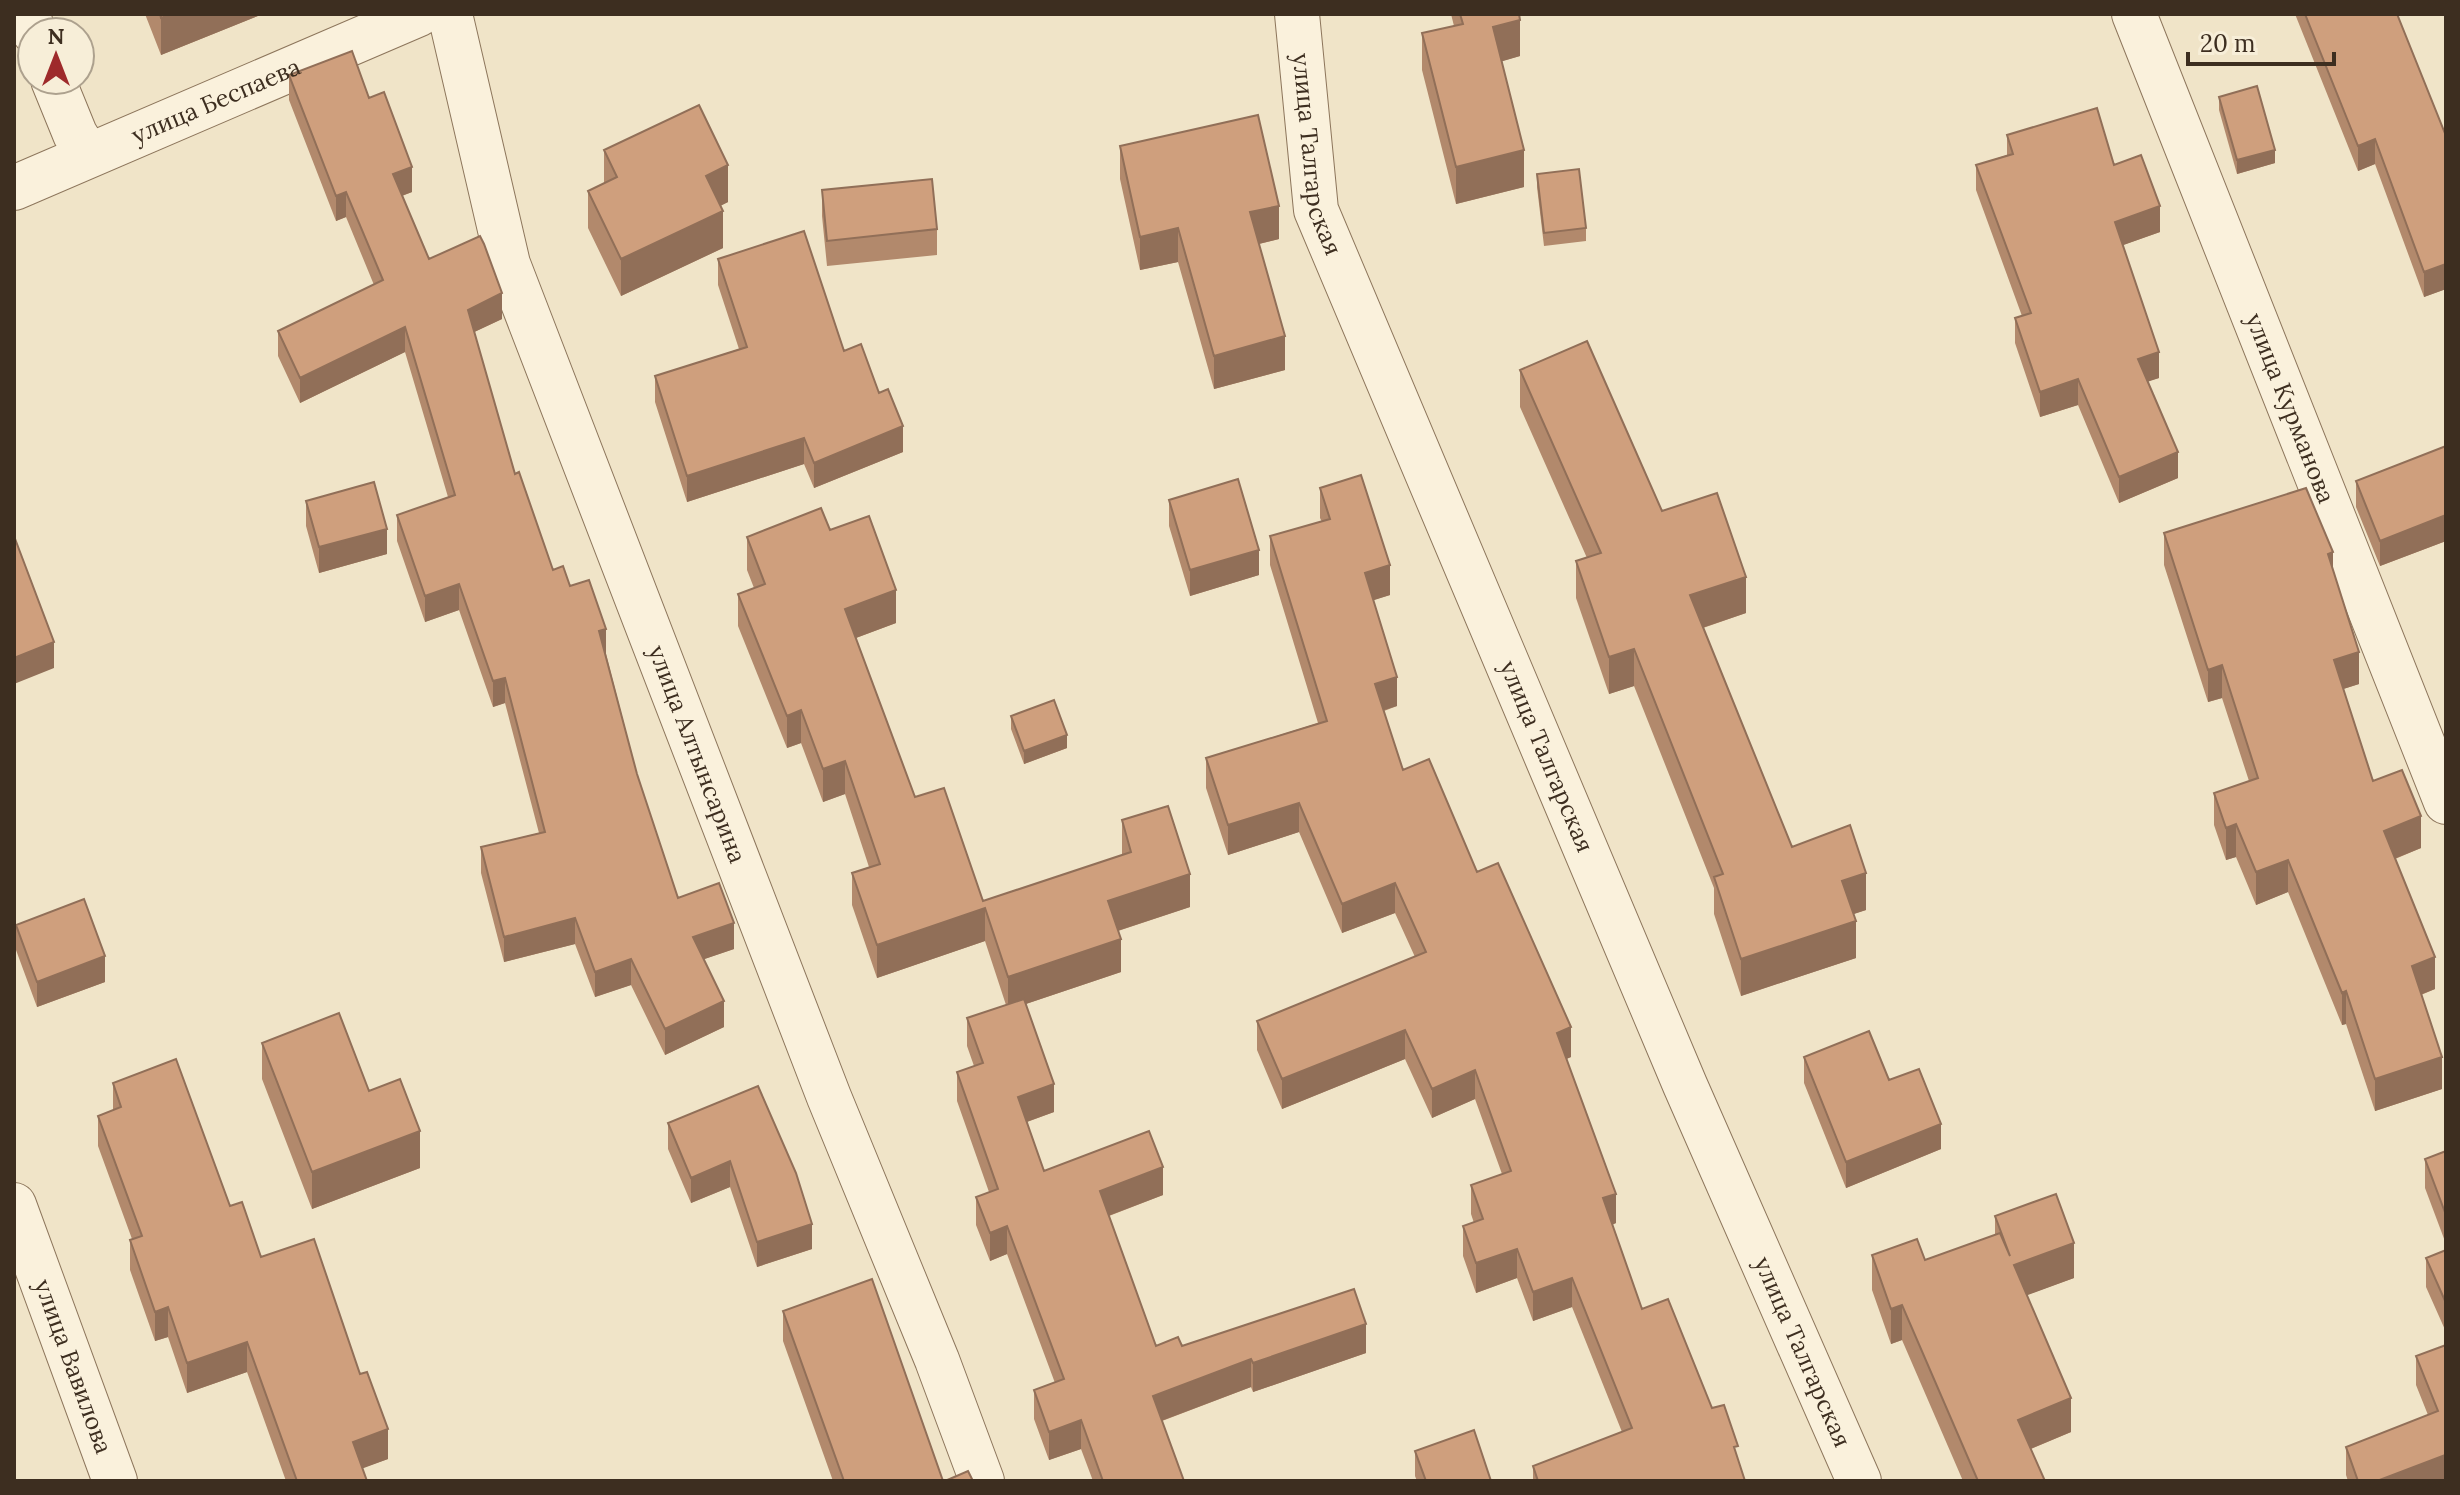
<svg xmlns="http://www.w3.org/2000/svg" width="2460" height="1495" viewBox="0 0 2460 1495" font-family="Lora,serif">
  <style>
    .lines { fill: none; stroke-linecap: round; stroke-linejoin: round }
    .minor-casing { stroke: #8d765c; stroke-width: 46 }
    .tertiary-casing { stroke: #8d765c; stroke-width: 46 }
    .minor { stroke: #faf1dc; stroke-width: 44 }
    .tertiary { stroke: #faf1dc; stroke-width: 44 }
    .wall { fill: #b2896c }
    .shaded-wall { fill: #916f58 }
    .building { fill: #cf9f7d; stroke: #916f58; stroke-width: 2 }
    .labels { text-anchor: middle; stroke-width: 7; stroke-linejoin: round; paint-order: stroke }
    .street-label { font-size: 24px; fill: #3d2e20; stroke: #f7eed8 }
  </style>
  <rect width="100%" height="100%" fill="#f0e4c8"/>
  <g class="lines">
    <!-- minor casing -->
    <g class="minor-casing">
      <g id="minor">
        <path d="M27,14L34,32"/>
        <path id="s1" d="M450,14L508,264L829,1097L937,1360L982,1481"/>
        <path id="s2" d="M2134,14L2446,802"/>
        <path d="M53,80L75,134L88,155"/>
        <path id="s3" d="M14,188L419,14"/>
        <path id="s4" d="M14,1205L115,1481"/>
      </g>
    </g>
    <!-- tertiary casing -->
    <g class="tertiary-casing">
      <g id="tertiary">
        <path id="s5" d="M1297,14L1316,210L1685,1085L1859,1481"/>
      </g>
    </g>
    <!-- minor -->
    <use href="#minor" class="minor"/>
    <!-- tertiary -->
    <use href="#tertiary" class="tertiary"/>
  </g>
  <!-- wall -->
  <path class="wall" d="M145,14H263L161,55Z
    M1451,14H1519L1520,56L1502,61L1524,187L1456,204L1422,70V33L1454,26Z
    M2295,14H2397L2446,136V289L2424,297L2375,164L2358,171Z
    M289,75L369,98L412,192L402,196L429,259L502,319L474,332L515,474L553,570L570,586L606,654L637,774L678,898L734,949L704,959L724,1027L665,1055L631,985L595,997L575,944L504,962L481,873V847L539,833L505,703L493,707L459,610L425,622L397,541V515L448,497L405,352L300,403L278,356V331L374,285L346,217L336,221L289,100Z
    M2219,97L2275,163L2237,174L2219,110Z
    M2007,135L2114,165L2160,232L2123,245L2159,378L2148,381L2178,478L2119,503L2078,405L2040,417L2015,343V318L2022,316L1976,190V165L2007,155Z
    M1120,146L1279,239L1259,244L1285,370L1214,389L1178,262L1140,270L1120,179Z
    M604,150L728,202L720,206L723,248L621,296L588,228V191L604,184Z
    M1537,174L1586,228V241L1544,246L1537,187Z
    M822,190L937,229V255L827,266L822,216Z
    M718,259L844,351L879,393L903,452L814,488L804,464L687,502L655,402V376L739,349L718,285Z
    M1520,370L1662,511L1746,613L1703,628L1792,847L1866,910L1853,914L1856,958L1741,996L1714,914V888L1634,686L1609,694L1576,598V561L1587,558L1520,407Z
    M2446,446V541L2380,566L2356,507V481Z
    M1320,488L1390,595L1373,600L1397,706L1384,711L1403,770L1477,872L1571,1057L1566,1059L1616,1223L1612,1225L1642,1309L1712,1408L1738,1460L1745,1481H1533V1466L1622,1432L1572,1307L1533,1321L1517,1278L1476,1293L1463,1256V1226L1474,1223L1471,1214V1185L1502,1174L1475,1099L1432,1118L1405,1059L1282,1109L1257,1050V1021L1415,957L1395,913L1342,933L1299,832L1228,855L1206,788V758L1318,723L1270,565V536L1322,522L1320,518Z
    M1169,500L1259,575L1190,596L1169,526Z
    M306,501L387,554L319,573L306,526Z
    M830,530L896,623L856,638L915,797L983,901L1122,855V820L1190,907L1118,931L1121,972L1026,1004L1054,1112L1027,1122L1044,1171L1163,1195L1109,1216L1156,1346L1366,1353L1253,1392L1251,1387L1162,1421L1184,1481H1093L1081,1449L1049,1460L1034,1419V1390L1055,1383L1007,1254L990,1261L976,1225V1197L989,1192L957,1101V1072L974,1066L967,1046V1018L1006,1005L985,941L877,978L852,905V873L869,867L845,794L823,802L801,743L787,748L738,626V594L754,588L747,570V537Z
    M2164,533L2333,570L2359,684L2343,689L2373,781L2421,848L2395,859L2435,989L2421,995L2442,1089L2375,1111L2346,1024L2342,1025L2288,892L2256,905L2236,857L2226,860L2214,825V793L2249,781L2222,698L2208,702L2164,565Z
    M1011,716L1067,748L1024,764L1011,729Z
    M16,925L105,982L37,1007L16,950Z
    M262,1043L369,1091L420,1168L312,1209L262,1079Z
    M1804,1057L1941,1149L1846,1188L1804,1083Z
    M113,1083L230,1206L388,1459L362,1468L367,1481H286L247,1372L187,1393L168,1337L155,1341L130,1270V1240L132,1239L98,1146V1116L113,1111Z
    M758,1086L812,1249L757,1267L730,1187L691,1203L668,1149V1123Z
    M2446,1151V1244L2425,1188V1159Z
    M1995,1216L2074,1278L2026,1295L2071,1432L2031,1449L2045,1481H1963L1902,1340L1891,1344L1872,1290V1255L1925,1260L1995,1235Z
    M2446,1250V1332L2426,1287V1258Z
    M783,1311L943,1481H833L783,1341Z
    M2446,1345V1481H2348L2346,1475V1447L2428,1415L2416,1385V1356Z
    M1415,1451L1491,1481H1417L1415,1476Z"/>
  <!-- shaded-wall -->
  <path class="shaded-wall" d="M171,14H263L161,55V18Z
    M1520,20V56L1493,64V27Z
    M2375,139V164L2358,171V146Z
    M1524,150V187L1456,204V167Z
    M2275,150V163L2237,174V160Z
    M728,165V202L706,213V176Z
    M412,167V192L393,199V174Z
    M346,192V217L336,221V196Z
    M1279,206V239L1250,246V212Z
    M2160,206V232L2115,248V222Z
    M723,211V248L621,296V259Z
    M1178,228V262L1140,270V237Z
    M2446,264V289L2424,297V272Z
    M502,293V319L468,335V310Z
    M405,327V352L300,403V378Z
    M1285,336V370L1214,389V356Z
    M2159,352V378L2138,385V359Z
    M2078,379V405L2040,417V392Z
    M903,426V452L814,488V463Z
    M804,438V464L687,502V476Z
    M2178,452V478L2119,503V477Z
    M2446,515V541L2380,566V541Z
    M387,529V554L319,573V547Z
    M1259,550V575L1190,596V570Z
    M2333,552V584L2328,554Z
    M1390,565V595L1365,603V573Z
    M1746,577V613L1690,632V595Z
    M459,584V610L425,622V596Z
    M896,590V623L845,642V609Z
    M606,629V654L599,656V631Z
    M54,642V668L14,684V658Z
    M1634,649V686L1609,694V657Z
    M2359,652V684L2334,692V660Z
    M2222,665V698L2208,702V670Z
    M1397,677V706L1375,713V684Z
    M505,678V703L493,707V681Z
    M801,710V743L787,748V716Z
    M1067,735V748L1024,764V751Z
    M845,761V794L823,802V769Z
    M1299,803V832L1228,855V825Z
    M2421,816V848L2384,863V831Z
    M2236,824V857L2226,860V828Z
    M2288,860V892L2256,905V872Z
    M1866,873V910L1842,918V881Z
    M1190,874V907L1108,934V901Z
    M1395,883V913L1342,933V904Z
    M985,908V941L877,978V945Z
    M575,918V944L504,962V937Z
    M1856,921V958L1741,996V959Z
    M734,923V949L693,963V937Z
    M1121,939V972L1008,1010V977Z
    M105,956V982L37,1007V982Z
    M2435,957V989L2412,998V966Z
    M631,959V985L595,997V972Z
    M2346,991V1024L2342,1025V993Z
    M724,1001V1027L665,1055V1029Z
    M1571,1027V1057L1557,1063V1033Z
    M1405,1030V1059L1282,1109V1079Z
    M2442,1057V1089L2375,1111V1079Z
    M1475,1070V1099L1432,1118V1089Z
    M1054,1084V1112L1018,1125V1097Z
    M1941,1124V1149L1846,1188V1162Z
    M420,1131V1168L312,1209V1172Z
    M730,1161V1187L691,1203V1178Z
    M1163,1167V1195L1100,1219V1191Z
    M1616,1194V1223L1603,1228V1198Z
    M812,1224V1249L757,1267V1242Z
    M1007,1226V1254L990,1261V1233Z
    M2074,1243V1278L2014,1300V1265Z
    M1517,1249V1278L1476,1293V1263Z
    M1572,1278V1307L1533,1321V1292Z
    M1902,1305V1340L1891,1344V1309Z
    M168,1307V1337L155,1341V1312Z
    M1366,1324V1353L1253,1392V1363Z
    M247,1342V1372L187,1393V1363Z
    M1251,1359V1387L1153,1424V1396Z
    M2071,1398V1432L2018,1454V1420Z
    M1081,1420V1449L1049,1460V1432Z
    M388,1429V1459L353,1472V1442Z
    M2445,1455V1481H2377Z"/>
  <!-- building -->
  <path class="building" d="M160,14H171L161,18Z
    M1460,14H1519L1520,20L1493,27L1524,150L1456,167L1422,33L1463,24Z
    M2305,14H2397L2446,136V264L2424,272L2375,139L2358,146Z
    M352,51L369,98L384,92L412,167L393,174L429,259L480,236L484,244L502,293L468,310L515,474L519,472L553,570L563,566L570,586L589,580L606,629L599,631L637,774L678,898L719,883L734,923L693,937L724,1001L665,1029L631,959L595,972L575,918L504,937L481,847L545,832L505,678L493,681L459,584L425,596L397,515L455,495L405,327L300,378L278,331L383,280L346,192L336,196L289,75Z
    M2257,86L2275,150L2237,160L2219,97Z
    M699,105L728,165L706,176L723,211L621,259L588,191L617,177L604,150Z
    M2097,108L2114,165L2141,155L2160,206L2115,222L2159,352L2138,359L2178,452L2119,477L2078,379L2040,392L2015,318L2031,313L1976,165L2013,154L2007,135Z
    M1258,115L1279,206L1250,212L1285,336L1214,356L1178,228L1140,237L1120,146Z
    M1579,169L1586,228L1544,233L1537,174Z
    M932,179L937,229L827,241L822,190Z
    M804,231L844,351L861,344L879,393L888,389L903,426L814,463L804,438L687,476L655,376L747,347L718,259Z
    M1587,341L1662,511L1717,493L1746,577L1690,595L1792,847L1850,825L1866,873L1842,881L1856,921L1741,959L1714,877L1723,874L1634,649L1609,657L1576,561L1601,553L1520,370Z
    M2446,446V515L2380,541L2356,481Z
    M1361,475L1390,565L1365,573L1397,677L1375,684L1403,770L1429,759L1477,872L1498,863L1571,1027L1557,1033L1616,1194L1603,1198L1642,1309L1668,1299L1712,1408L1724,1405L1738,1446L1734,1447L1745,1481H1538L1533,1466L1632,1428L1572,1278L1533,1292L1517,1249L1476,1263L1463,1226L1483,1219L1471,1185L1511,1171L1475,1070L1432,1089L1405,1030L1282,1079L1257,1021L1426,952L1395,883L1342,904L1299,803L1228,825L1206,758L1327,721L1270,536L1330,519L1320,488Z
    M1238,479L1259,550L1190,570L1169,500Z
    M374,482L387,529L319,547L306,501Z
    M2306,488L2333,552L2328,554L2359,652L2334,660L2373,781L2402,770L2421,816L2384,831L2435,957L2412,966L2442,1057L2375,1079L2346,991L2342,993L2288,860L2256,872L2236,824L2226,828L2214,793L2258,778L2222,665L2208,670L2164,533Z
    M821,508L830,530L869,516L896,590L845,609L915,797L944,788L983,901L1131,852L1122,820L1168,806L1190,874L1108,901L1121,939L1008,977L985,908L877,945L852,873L880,864L845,761L823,769L801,710L787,716L738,594L765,584L747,537Z
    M14,536L54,642L14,658Z
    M1054,700L1067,735L1024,751L1011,716Z
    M84,899L105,956L37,982L16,925Z
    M1024,999L1054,1084L1018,1097L1044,1171L1149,1131L1163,1167L1100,1191L1156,1346L1178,1337L1182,1346L1354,1289L1366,1324L1253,1363L1251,1359L1153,1396L1184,1481H1103L1081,1420L1049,1432L1034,1390L1064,1379L1007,1226L990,1233L976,1197L998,1189L957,1072L983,1063L967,1018Z
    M339,1013L369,1091L400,1079L420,1131L312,1172L262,1043Z
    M1869,1031L1889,1080L1919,1069L1941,1124L1846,1162L1804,1057Z
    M176,1059L230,1206L242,1202L261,1257L314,1239L360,1374L367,1372L388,1429L353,1442L367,1481H297L247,1342L187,1363L168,1307L155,1312L130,1240L142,1236L98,1116L121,1107L113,1083Z
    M758,1086L796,1173L812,1224L757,1242L730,1161L691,1178L668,1123Z
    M2446,1151V1215L2425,1159Z
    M2056,1194L2074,1243L2014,1265L2071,1398L2018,1420L2045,1481H1978L1902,1305L1891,1309L1872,1255L1917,1239L1925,1260L2000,1233L2010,1256L1995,1216Z
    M2446,1250V1303L2426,1258Z
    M872,1279L943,1481H844L783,1311Z
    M2446,1345V1458L2445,1455L2377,1481H2358L2346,1447L2438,1411L2416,1356Z
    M1474,1430L1491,1481H1426L1415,1451Z
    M968,1471L973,1481H945Z"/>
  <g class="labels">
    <!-- street labels -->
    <g class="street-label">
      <text dy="8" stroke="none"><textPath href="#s3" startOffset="220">улица Беспаева</textPath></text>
      <text dy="8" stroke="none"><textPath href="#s5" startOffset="142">улица Талгарская</textPath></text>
      <text dy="8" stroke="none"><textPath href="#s2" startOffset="424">улица Курманова</textPath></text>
      <text dy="8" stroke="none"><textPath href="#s1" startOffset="782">улица Алтынсарина</textPath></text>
      <text dy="8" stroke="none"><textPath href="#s5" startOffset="790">улица Талгарская</textPath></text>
      <text dy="8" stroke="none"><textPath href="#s5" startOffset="1438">улица Талгарская</textPath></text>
      <text dy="8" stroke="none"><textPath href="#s4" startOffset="172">улица Вавилова</textPath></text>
    </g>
  </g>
  <!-- border -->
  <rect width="2460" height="1495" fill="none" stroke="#3d2e20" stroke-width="32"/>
  <!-- north arrow -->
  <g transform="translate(56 56)"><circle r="38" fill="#f7eed8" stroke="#ada18e" stroke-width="2"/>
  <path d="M0-6L14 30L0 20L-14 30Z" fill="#9e2a2b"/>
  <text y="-12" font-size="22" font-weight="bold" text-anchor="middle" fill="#3d2e20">N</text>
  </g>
  <!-- scale -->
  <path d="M2188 52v12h146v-12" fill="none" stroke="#3d2e20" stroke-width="4"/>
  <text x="2200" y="52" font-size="24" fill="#3d2e20" stroke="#f7eed8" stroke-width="6" paint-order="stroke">20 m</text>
</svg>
